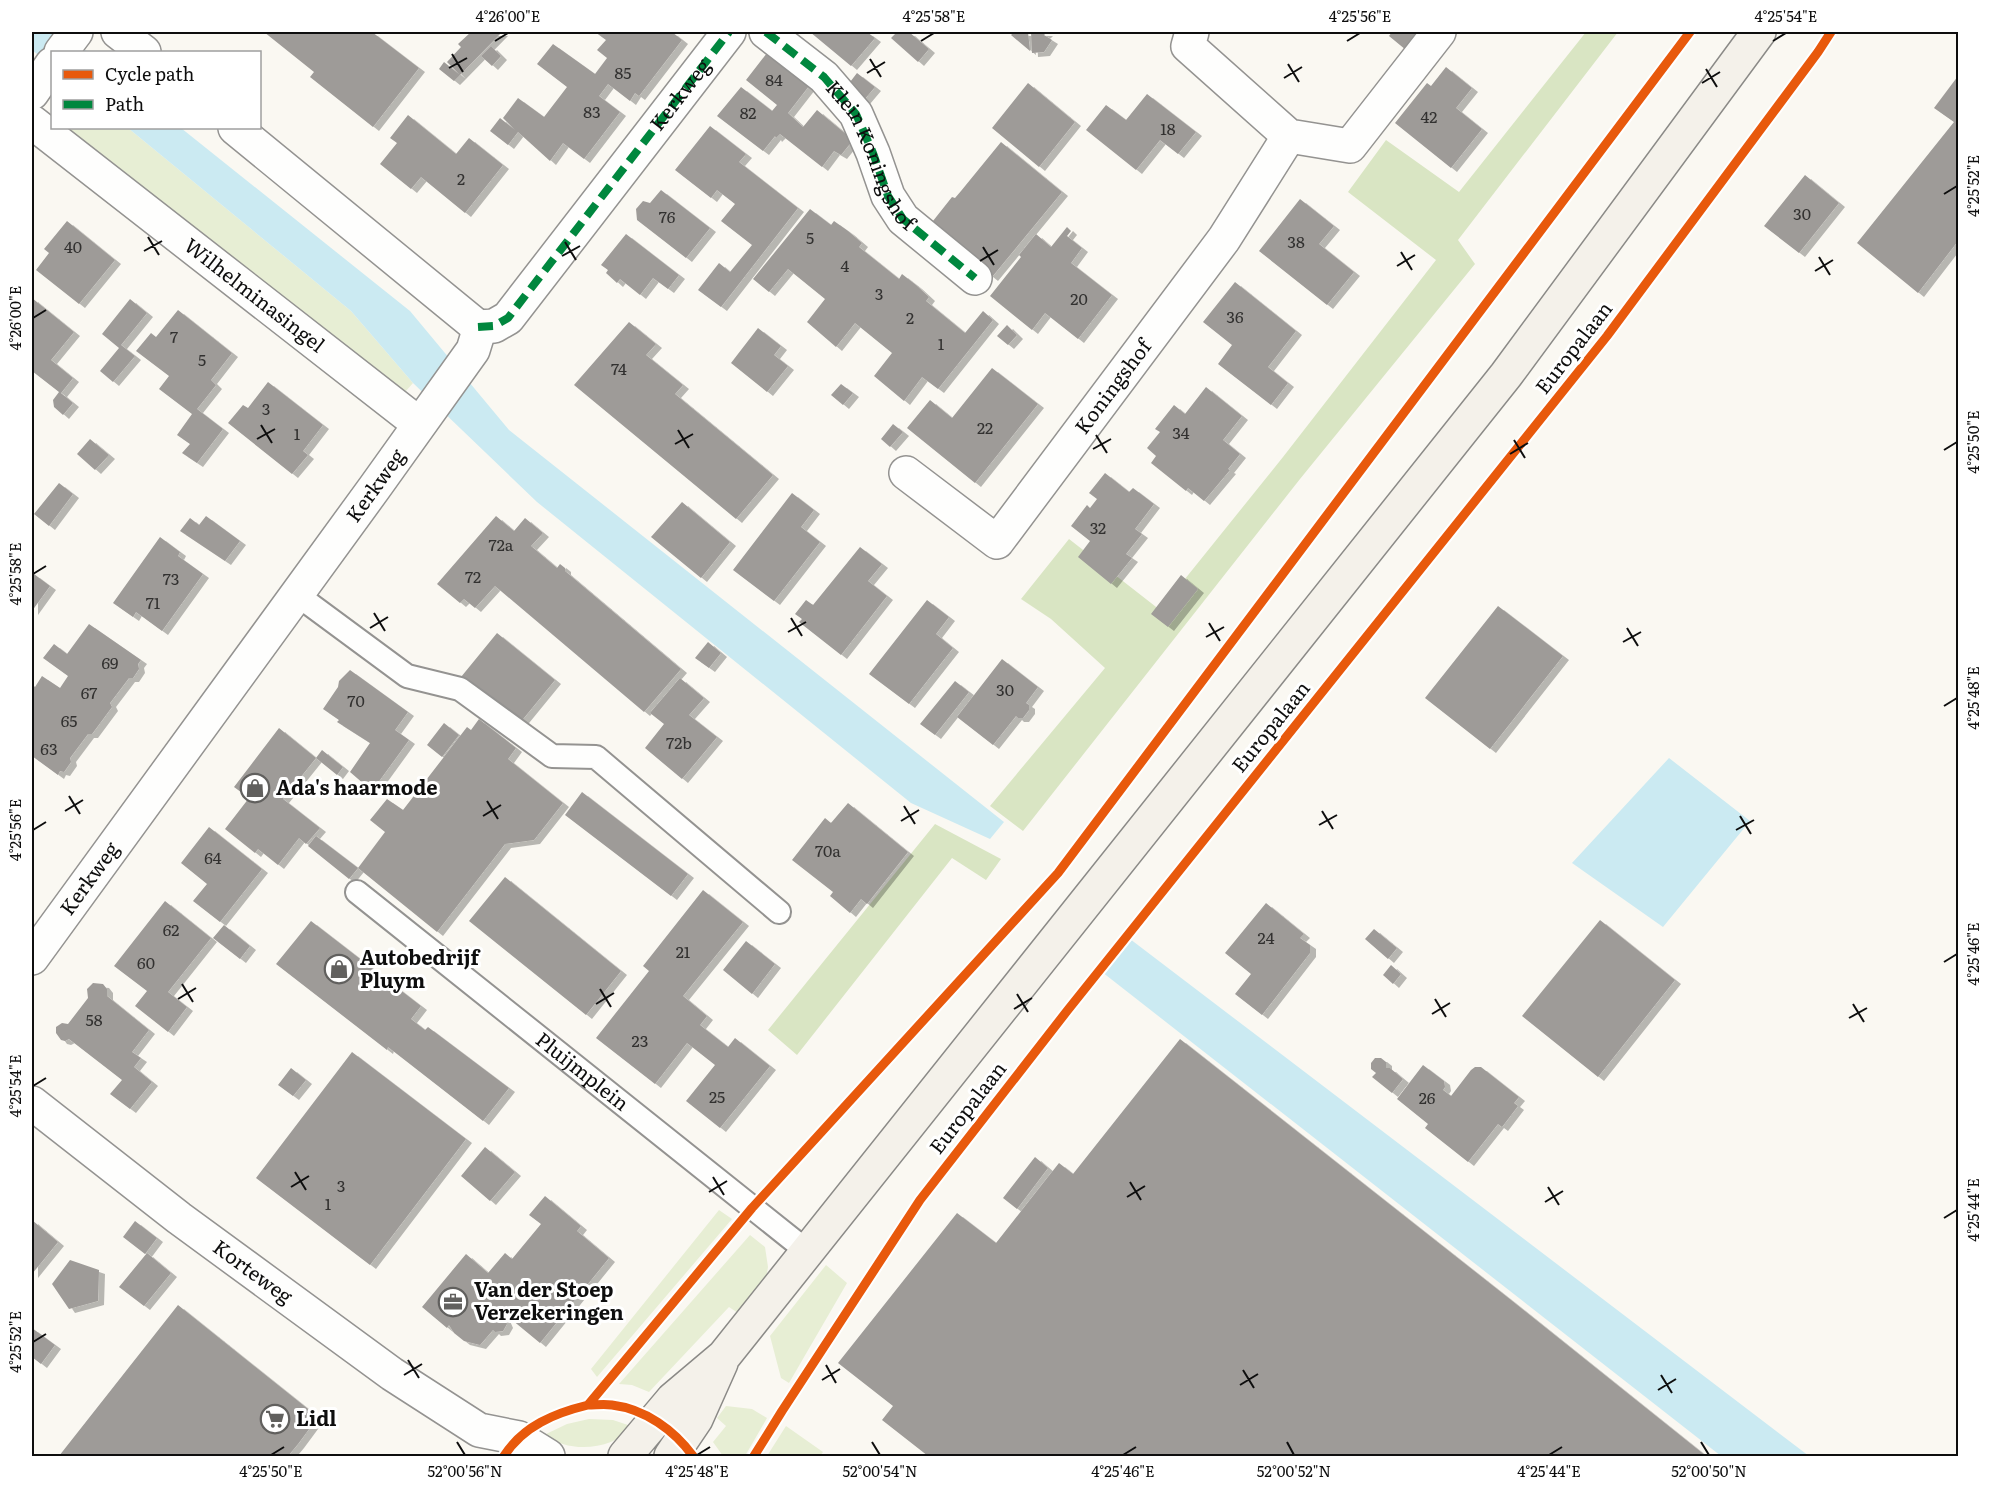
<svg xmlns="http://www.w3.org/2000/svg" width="1990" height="1488" viewBox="0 0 1990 1488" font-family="Literata,serif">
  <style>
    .green { fill: #e7eed4 }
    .forest { fill: #d9e5c3 }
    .water { fill: #cbeaf2 }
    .building { fill: #9e9b98; filter: url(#shadow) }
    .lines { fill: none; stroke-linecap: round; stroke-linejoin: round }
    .lane-casing { stroke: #949391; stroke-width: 26 }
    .street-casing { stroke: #949391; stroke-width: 36 }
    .secondary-casing { stroke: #8b8a87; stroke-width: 36 }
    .lane { stroke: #fefefd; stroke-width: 22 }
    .street { stroke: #fefefd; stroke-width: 33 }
    .secondary { stroke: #f4f1ea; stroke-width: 33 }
    .quiet { stroke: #00873e; stroke-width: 8; stroke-dasharray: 15 8; stroke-linecap: butt }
    .cycleway-casing { stroke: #fff; stroke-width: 13 }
    .cycleway { stroke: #e8590c; stroke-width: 9 }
    .ticks { fill: none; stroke: #0e0e0e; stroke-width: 2 }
    .labels { text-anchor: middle; stroke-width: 6; stroke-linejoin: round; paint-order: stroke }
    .number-label { font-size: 16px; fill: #323130 }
    .street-label { font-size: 20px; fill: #0e0e0e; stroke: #fff }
    .poi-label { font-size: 20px; font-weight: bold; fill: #0e0e0e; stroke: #fff; text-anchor: start }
    .neatline { fill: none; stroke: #0e0e0e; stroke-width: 2 }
    .ticks-label { font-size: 15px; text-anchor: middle; fill: #0e0e0e }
  </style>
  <defs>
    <filter id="shadow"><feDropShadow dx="6" dy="4" stdDeviation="0" flood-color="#0004"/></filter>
  </defs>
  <rect width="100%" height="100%" fill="#faf8f2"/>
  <!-- green -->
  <path class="green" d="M52,128H128L351,311L413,383L398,400Z
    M719,1210L732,1219L597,1377L591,1369Z
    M750,1235L765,1247L768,1267L766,1279L738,1313L729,1307L649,1392L632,1385L619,1384Z
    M826,1265L847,1283L789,1383L781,1378L770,1336Z
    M726,1406L752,1409L767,1418L745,1456H723L713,1442L726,1426L717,1418Z
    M589,1419L613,1420L634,1427C611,1450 571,1454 544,1435L567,1424Z
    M786,1426L823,1452L820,1456H767Z"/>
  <!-- forest -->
  <path class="forest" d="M1586,32H1618L1458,240L1475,264L1300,479L1023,831L990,806L1105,668L1051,619L1021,599L1069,539L1160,610L1283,457L1436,260L1348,192L1386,140L1459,192Z
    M935,824L1001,859L986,880L952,858L797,1055L768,1030Z"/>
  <!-- water -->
  <path class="water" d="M32,32H62L88,52H52V66L32,50Z
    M128,128H181L410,311L509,430L1004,822L990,839L911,803L537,502L413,383L351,311Z
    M1669,758L1750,821L1663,927L1572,863Z
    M1130,939L1809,1456H1721L1102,972Z"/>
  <!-- building -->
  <path class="building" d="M264,32H372L419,68L373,127L310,77L314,72Z
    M471,32H502L460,75L447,62L461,47L458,44Z
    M595,32H672L682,40L639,96L635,93L630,101L608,84L599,96L620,112L584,159L563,143L550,161L518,132L508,145L490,131L500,118L515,130L503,118L518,98L544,117L567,87L537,64L553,44L595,74L607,58L597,50L606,40Z
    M810,32H867L875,38L851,66Z
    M897,32H909L929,49L918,62L891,38Z
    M1014,32H1028L1030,51L1011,35Z
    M1031,32H1047L1044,35L1052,40L1044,52L1032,53Z
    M1392,32H1421L1406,50L1389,36Z
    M491,46L501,56L492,66L481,56Z
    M767,53L809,86L788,113L803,127L817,110L853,140L841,155L834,151L822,167L780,134L776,138L775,136L763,151L717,116L741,87L772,111L777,105L746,80Z
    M444,62L460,75L454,81L439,69Z
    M1446,67L1472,88L1456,108L1482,129L1451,168L1395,123L1427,83L1431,86Z
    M857,73L875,87L864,100L847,86Z
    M1958,76V241L1918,293L1857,243L1954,122L1934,108Z
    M1028,83L1075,122L1039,167L992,128Z
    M1147,94L1196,132L1178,154L1160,140L1136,170L1086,130L1106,105L1126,120Z
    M408,115L456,154L469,138L503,165L465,213L421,177L411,189L380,164L397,143L390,138Z
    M710,126L746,154L739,162L798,208L721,307L698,290L719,263L730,272L752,245L721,221L735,204L717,190L711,198L675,170Z
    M1001,142L1062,192L992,277L929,226L952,197L955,198L961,191Z
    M1805,175L1839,203L1799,253L1764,226Z
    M661,190L710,228L686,258L637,220L636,209L643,201L650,203Z
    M1300,199L1334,226L1319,244L1354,272L1327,305L1259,251Z
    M810,209L831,225L834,221L848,231L862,243L859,247L899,279L902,274L916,285L929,297L926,301L965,333L983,311L993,320L938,389L922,377L904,401L874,376L892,353L855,323L836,347L807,322L825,299L788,269L769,292L753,279Z
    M67,221L115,260L79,304L36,270L49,253L44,249Z
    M1067,227L1071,231L1067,236L1082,248L1071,263L1112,295L1078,339L1045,313L1032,330L990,296L1021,257L1019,255L1036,234L1051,247Z
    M626,234L679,275L668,289L653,278L640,295L620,279L617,283L606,273L608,270L601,265Z
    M1235,282L1296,331L1268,367L1288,383L1271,405L1218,364L1232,345L1203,322Z
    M32,298L74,332L51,360L73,378L61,393L73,403L63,415L54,407L53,400L59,392L32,371V351L34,348L32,345Z
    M130,299L147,313L121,345L135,356L113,382L100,371L119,348L102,334Z
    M178,310L232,353L211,380L216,385L197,409L223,429L197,463L182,453L190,444L177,435L192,414L159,389L169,376L136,351L151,333L156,337Z
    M629,322L656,344L646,355L683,385L675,394L773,475L736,519L574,385Z
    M1007,325L1017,335L1008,345L997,336Z
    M758,328L781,346L774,355L788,366L767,392L731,363Z
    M992,368L1038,404L975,483L907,428L930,400L952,418Z
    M268,382L323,425L303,451L308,455L292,474L228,423L243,405L248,408Z
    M841,384L853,393L843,405L831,395Z
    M1206,387L1242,416L1223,440L1240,454L1228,469L1230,470L1204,501L1188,488L1186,491L1151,463L1156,456L1147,448L1160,432L1155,429L1174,405L1185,414Z
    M893,424L903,432L890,447L881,439Z
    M90,439L109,455L95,470L77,454Z
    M1105,473L1129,492L1133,488L1154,504L1135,529L1142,534L1126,554L1132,558L1111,584L1078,557L1090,541L1071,526L1087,505L1090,508L1097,499L1089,493Z
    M59,483L73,494L49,526L34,514Z
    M792,493L814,510L801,527L820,542L774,601L733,570Z
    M682,502L730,542L701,578L651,537Z
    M206,516L240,541L225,561L180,531L190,518L199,525Z
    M496,516L514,531L525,518L543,533L531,546L557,568L560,564L565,568V571L681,669L644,712L495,586L475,608L464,599L460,603L437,584Z
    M160,537L180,552L178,556L203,574L162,631L136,612L133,617L113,603Z
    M860,547L882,564L868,581L887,596L841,655L799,622L802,619L795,614L806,600L813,605Z
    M34,574L50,586L32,611V577Z
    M1181,575L1198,589L1168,627L1151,614Z
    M927,600L949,617L936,634L953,648L909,704L869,674Z
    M1498,606L1563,656L1490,749L1425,698Z
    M89,624L141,660L138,664L139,669L133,678H129L110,703L112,707L92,734H88L70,758L71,762L64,772L60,771L58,775L32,756V684L35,687L42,676L60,688L68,676L43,658L54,644L67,654Z
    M497,633L555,680L519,724L461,677Z
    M708,642L721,653L709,668L695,658Z
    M1002,659L1038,687L1026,703L1029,705V710L1023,718H1018L1016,716L993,745L957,717Z
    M350,670L408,712L395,730L409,740L372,791L350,772L370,743L337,722L339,720L323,709L338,687L339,681Z
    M680,678L704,698L689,715L717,737L682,779L645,748L664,724L650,713Z
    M955,681L969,692L935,735L920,724Z
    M479,719L516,748L508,759L563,803L534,840L505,844L437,932L358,868L385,832L370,820L387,799L403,810L467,727L471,730Z
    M444,723L459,735L442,757L427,745Z
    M279,728L316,758L322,750L343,767L337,775L316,758L283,799L320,828L306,844L299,838L278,865L258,849L255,853L225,829L249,798L234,787Z
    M582,792L688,874L671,896L565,815Z
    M848,803L908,852L867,904L861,899L850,913L830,896L833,892L792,860L825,818L831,823Z
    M209,827L262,869L220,922L193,901L207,884L181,863Z
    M316,836L358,868L349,879L308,846Z
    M505,877L621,971L586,1015L469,921Z
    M703,890L743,922L683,996L707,1016L700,1025L728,1047L735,1038L770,1066L720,1128L686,1101L715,1065L687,1043L655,1084L596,1038L649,971L643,966Z
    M165,901L211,938L168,992L187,1007L168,1032L135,1006L147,991L114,966Z
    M1266,903L1304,934L1300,938L1310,945V953L1262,1015L1235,994L1251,974L1225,953Z
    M1600,920L1675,980L1598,1077L1522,1016Z
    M311,921L421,1006L411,1019L425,1030L428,1027L509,1088L483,1121L388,1047L387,1050L276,964Z
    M224,925L250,946L240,959L213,938Z
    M1374,929L1397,948L1388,959L1365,939Z
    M746,941L775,964L752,994L723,970Z
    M1391,965L1401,974L1393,984L1383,975Z
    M93,983L103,984L107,989V996L149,1030L132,1052L141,1058L134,1067L152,1082L130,1109L110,1094L122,1080L69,1039L65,1041L61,1040L56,1033V1027L62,1023L68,1024L88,998L87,989Z
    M1180,1039L1511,1300L1706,1456H928L882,1420L893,1406L838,1363L957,1213L996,1243L1059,1163L1073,1174Z
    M352,1052L466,1139L370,1265L256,1178Z
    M1375,1058H1381L1386,1062V1068H1390L1403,1079L1392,1093L1372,1077L1376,1073L1371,1069V1063Z
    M1423,1065L1444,1081L1445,1087L1443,1090L1451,1096L1471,1070L1475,1067H1481L1519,1097L1514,1103L1518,1106L1502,1127L1498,1124L1468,1162L1425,1128L1428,1124L1397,1099Z
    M291,1068L306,1080L293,1096L278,1085Z
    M485,1147L515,1172L490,1201L461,1176Z
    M1035,1157L1048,1168L1017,1209L1003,1198Z
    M545,1196L581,1226L577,1231L609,1258L540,1343L506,1315L504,1317L507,1324L503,1331L495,1332L493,1330L480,1345L464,1341L454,1333L449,1325L447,1328L422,1307L466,1254L488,1273L505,1253L512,1259L541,1224L529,1215Z
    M32,1220L58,1242L32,1274Z
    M135,1221L157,1238L145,1254L123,1237Z
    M147,1253L171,1273L144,1306L119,1287Z
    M70,1260L99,1270L98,1301L69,1309L52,1284Z
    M178,1305L318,1417L298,1444L288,1456H59Z
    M32,1328L55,1345L41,1364L32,1357Z"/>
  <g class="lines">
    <!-- lane casing -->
    <g class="lane-casing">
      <g id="lane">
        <path d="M296,594L407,676L460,689L552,756L596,757L779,912"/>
        <path id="s1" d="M357,892L808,1252"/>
      </g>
    </g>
    <!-- street casing -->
    <g class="street-casing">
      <g id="street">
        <path d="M118,32L144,52"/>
        <path id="s2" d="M766,32L824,77L856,114L873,153L888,196L903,219L975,278"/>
        <path d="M1192,32L1188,46L1289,136L1350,146L1439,32"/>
        <path d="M61,52L76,32"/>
        <path d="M32,93L52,64"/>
        <path id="s3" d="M32,122L419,424"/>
        <path d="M235,128L478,327"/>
        <path id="s4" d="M478,327L494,326L508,318L729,32"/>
        <path id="s5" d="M906,473L997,542L1224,239L1289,136"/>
        <path id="s6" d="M32,958L375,487L473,350L477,337L478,327"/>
        <path id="s7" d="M32,1103L179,1218L392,1374L479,1430L519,1438L548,1456"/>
      </g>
    </g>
    <!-- secondary casing -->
    <g class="secondary-casing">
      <path id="secondary" d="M625,1456L673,1399L724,1356L1506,375L1759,32
        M671,1456L696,1419L721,1363"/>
    </g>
    <!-- lane -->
    <use href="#lane" class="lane"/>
    <!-- street -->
    <use href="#street" class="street"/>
    <!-- secondary -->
    <use href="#secondary" class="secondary"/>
    <!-- quiet -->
    <path class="quiet" d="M766,32L824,77L856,114L873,153L888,196L903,219L975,278
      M478,327L494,326L508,318L729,32"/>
    <!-- cycleway casing -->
    <g class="cycleway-casing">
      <path id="cycleway" d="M588,1405C596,1405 604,1404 612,1405C645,1409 674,1430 693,1456
        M504,1456C523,1426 555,1413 588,1405L752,1208L1058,873L1690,32
        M754,1456L782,1411L920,1200L1067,1011L1607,336L1818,52L1831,32"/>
    </g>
    <!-- cycleway -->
    <use href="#cycleway" class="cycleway"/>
  </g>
  <!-- ticks -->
  <path class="ticks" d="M495,41L508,33M921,41L934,33M1347,41L1360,33M1773,41L1786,33M452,54L463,72M870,59L881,77M1288,64L1299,82M449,68L467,58M1706,69L1717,87M867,73L885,62M1284,78L1302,67M1702,83L1720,72M1944,194L1957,186M148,237L159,255M565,242L576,260M983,247L994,265M144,251L162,241M1401,252L1412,270M562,256L580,246M1819,257L1830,275M980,261L998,250M1397,266L1415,255M1815,271L1833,260M33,318L46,310M261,425L272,443M678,430L689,448M1096,435L1107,453M257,439L275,429M1514,440L1525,458M675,444L693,434M1093,449L1111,439M1944,450L1957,442M1510,454L1528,443M33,574L46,566M374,613L385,631M791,618L802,636M1209,623L1220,641M370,628L388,617M1627,628L1638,646M788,632L806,622M1206,637L1224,627M1623,642L1641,632M1944,706L1957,698M69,796L80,814M487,801L498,819M904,806L915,824M65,811L83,800M1322,811L1333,829M483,816L501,805M1740,816L1751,834M901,821L919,810M1319,825L1337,815M33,830L46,822M1736,830L1754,820M1944,962L1957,954M182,984L193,1002M600,989L611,1007M1017,994L1028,1012M178,999L196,988M1435,999L1446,1017M596,1004L614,993M1853,1004L1864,1022M1014,1009L1032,998M1432,1014L1450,1003M1849,1018L1867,1008M33,1086L46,1078M295,1172L306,1190M713,1177L724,1195M1130,1182L1141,1200M291,1187L309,1176M1548,1187L1559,1205M709,1192L727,1181M1127,1197L1145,1186M1545,1202L1563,1191M1944,1218L1957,1210M33,1342L46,1334M408,1360L419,1378M826,1365L836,1383M1243,1370L1254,1388M404,1375L422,1364M1661,1375L1672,1393M822,1380L840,1369M1240,1385L1258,1374M1658,1390L1676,1379M457,1442L465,1455M872,1442L880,1455M1287,1442L1294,1455M1701,1442L1709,1455M271,1455L284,1447M697,1455L710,1447M1123,1455L1136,1447M1549,1455L1562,1447"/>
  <!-- icons -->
  <defs>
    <g id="shop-ring" transform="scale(1.5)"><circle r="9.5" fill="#fff" stroke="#61605e" stroke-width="1.5"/><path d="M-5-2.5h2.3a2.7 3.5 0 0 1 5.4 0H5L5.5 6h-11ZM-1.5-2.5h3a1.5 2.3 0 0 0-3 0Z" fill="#61605e"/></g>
    <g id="office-ring" transform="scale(1.5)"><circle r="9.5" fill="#fff" stroke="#61605e" stroke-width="1.5"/><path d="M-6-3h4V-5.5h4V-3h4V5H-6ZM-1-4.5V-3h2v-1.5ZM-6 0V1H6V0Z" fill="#61605e"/></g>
    <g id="supermarket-ring" transform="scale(1.5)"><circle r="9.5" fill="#fff" stroke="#61605e" stroke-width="1.5"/><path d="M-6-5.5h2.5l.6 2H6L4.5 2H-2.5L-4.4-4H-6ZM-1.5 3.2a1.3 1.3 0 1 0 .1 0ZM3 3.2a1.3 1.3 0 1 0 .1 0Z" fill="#61605e"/></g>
  </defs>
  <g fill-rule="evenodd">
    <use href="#shop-ring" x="255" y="788"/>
    <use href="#shop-ring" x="339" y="969"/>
    <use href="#office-ring" x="453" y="1302"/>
    <use href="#supermarket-ring" x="275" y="1419"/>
  </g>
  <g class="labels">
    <!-- number labels -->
    <g class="number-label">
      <text x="623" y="79">85</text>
      <text x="774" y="86">84</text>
      <text x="592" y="118">83</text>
      <text x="748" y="119">82</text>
      <text x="1429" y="123">42</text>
      <text x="1168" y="135">18</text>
      <text x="461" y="185">2</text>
      <text x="1802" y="220">30</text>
      <text x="667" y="223">76</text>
      <text x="810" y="244">5</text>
      <text x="1296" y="248">38</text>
      <text x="73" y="253">40</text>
      <text x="845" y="272">4</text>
      <text x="879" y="300">3</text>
      <text x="1079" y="305">20</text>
      <text x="1235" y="323">36</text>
      <text x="910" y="324">2</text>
      <text x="174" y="343">7</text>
      <text x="941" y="350">1</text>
      <text x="202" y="366">5</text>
      <text x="619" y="375">74</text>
      <text x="266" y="415">3</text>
      <text x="985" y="434">22</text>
      <text x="1181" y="439">34</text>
      <text x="297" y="440">1</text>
      <text x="1098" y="534">32</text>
      <text x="501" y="551">72a</text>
      <text x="473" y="583">72</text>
      <text x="171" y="585">73</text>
      <text x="153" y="609">71</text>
      <text x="110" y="669">69</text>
      <text x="1005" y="696">30</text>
      <text x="89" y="699">67</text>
      <text x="356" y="707">70</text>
      <text x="69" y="727">65</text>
      <text x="679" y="749">72b</text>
      <text x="49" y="755">63</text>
      <text x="828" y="857">70a</text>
      <text x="213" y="864">64</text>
      <text x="171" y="936">62</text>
      <text x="1266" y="944">24</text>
      <text x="683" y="958">21</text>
      <text x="146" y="969">60</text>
      <text x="94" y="1026">58</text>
      <text x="640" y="1047">23</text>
      <text x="717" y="1103">25</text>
      <text x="1427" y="1104">26</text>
      <text x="341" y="1192">3</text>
      <text x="328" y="1210">1</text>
    </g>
    <!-- street labels -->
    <g class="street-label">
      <text dy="7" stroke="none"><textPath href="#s4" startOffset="314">Kerkweg</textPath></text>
      <text dy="7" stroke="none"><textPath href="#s2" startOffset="166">Klein Koningshof</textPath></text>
      <text dy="7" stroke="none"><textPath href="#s3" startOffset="282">Wilhelminasingel</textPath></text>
      <text transform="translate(1574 348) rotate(-52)" y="7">Europalaan</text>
      <text dy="7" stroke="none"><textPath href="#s5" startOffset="308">Koningshof</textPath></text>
      <text dy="7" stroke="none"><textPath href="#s6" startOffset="584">Kerkweg</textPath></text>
      <text transform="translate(1271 727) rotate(-51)" y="7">Europalaan</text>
      <text dy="7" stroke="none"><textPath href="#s6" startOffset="98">Kerkweg</textPath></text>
      <text dy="7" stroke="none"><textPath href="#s1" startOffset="288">Pluijmplein</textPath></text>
      <text transform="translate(968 1108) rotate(-52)" y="7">Europalaan</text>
      <text dy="7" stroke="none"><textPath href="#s7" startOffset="278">Korteweg</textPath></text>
    </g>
    <!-- poi labels -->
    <g class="poi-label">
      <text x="276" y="795">Ada's haarmode</text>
      <text x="360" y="965">Autobedrijf<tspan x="360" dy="23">Pluym</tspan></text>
      <text x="474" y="1297">Van der Stoep<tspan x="474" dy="23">Verzekeringen</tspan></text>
      <text x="296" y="1426">Lidl</text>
    </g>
  </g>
  <!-- border -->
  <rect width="1990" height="1488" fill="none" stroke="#ffffff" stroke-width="66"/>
  <!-- legend -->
  <rect x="51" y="51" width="210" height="78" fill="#ffffff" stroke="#9f9f9f" stroke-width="1.5"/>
  <rect x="63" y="70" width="30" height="9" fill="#e8590c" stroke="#9f9f9f" stroke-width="1.5"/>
  <text x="105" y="81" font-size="18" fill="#0e0e0e">Cycle path</text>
  <rect x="63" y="100" width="30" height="9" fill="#00873e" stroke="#9f9f9f" stroke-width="1.5"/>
  <text x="105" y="111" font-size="18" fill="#0e0e0e">Path</text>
  <rect x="33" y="33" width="1924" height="1422" class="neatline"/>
  <g class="ticks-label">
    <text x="508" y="22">4°26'00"E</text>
    <text x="934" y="22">4°25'58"E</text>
    <text x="1360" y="22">4°25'56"E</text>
    <text x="1786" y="22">4°25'54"E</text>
    <text transform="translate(1974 186) rotate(-90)" y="5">4°25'52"E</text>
    <text transform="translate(16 318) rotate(-90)" y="5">4°26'00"E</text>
    <text transform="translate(1974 442) rotate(-90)" y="5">4°25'50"E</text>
    <text transform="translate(16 574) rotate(-90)" y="5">4°25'58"E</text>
    <text transform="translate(1974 698) rotate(-90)" y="5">4°25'48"E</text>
    <text transform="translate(16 830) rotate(-90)" y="5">4°25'56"E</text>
    <text transform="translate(1974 954) rotate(-90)" y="5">4°25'46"E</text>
    <text transform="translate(16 1086) rotate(-90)" y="5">4°25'54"E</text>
    <text transform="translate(1974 1210) rotate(-90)" y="5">4°25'44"E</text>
    <text transform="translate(16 1342) rotate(-90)" y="5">4°25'52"E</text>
    <text x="271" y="1477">4°25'50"E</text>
    <text x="465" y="1477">52°00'56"N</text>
    <text x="697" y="1477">4°25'48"E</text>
    <text x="880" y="1477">52°00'54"N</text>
    <text x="1123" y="1477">4°25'46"E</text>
    <text x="1294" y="1477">52°00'52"N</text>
    <text x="1549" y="1477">4°25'44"E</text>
    <text x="1709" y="1477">52°00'50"N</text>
  </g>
</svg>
